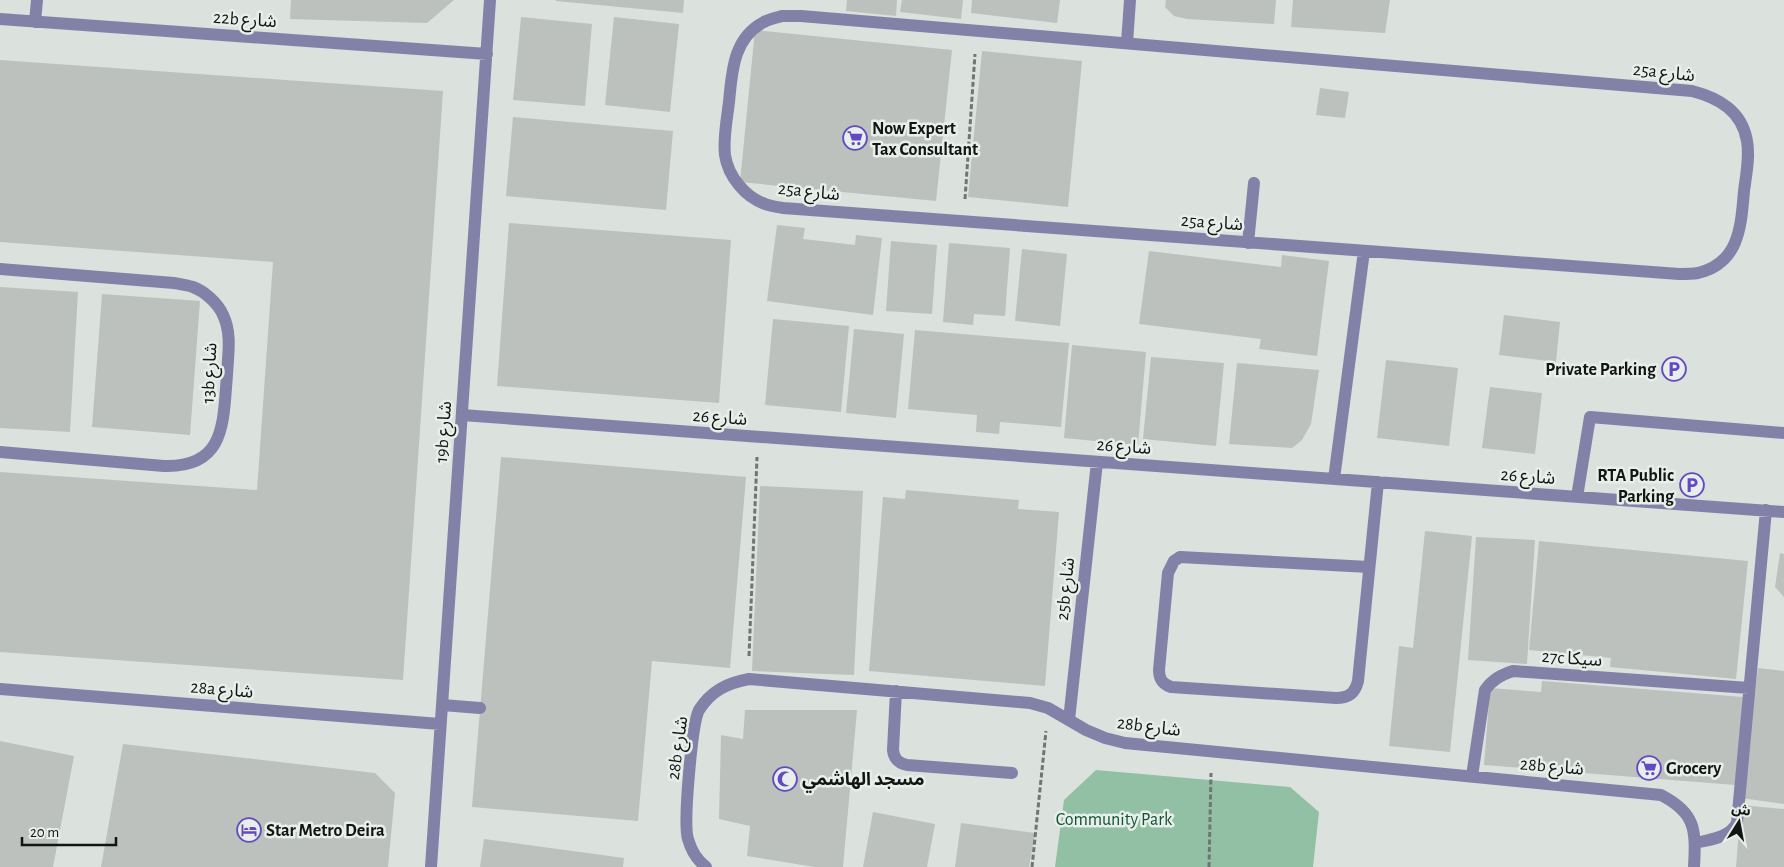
<svg xmlns="http://www.w3.org/2000/svg" width="1784" height="867" viewBox="0 0 1784 867" font-family="'Alegreya Sans','Noto Sans Arabic',sans-serif">
  <style>
    .green { fill: #91c0a4 }
    .building { fill: #bcc1be }
    .lines { fill: none; stroke-linecap: round; stroke-linejoin: round }
    .path { stroke: #717572; stroke-width: 3; stroke-dasharray: 5 2.5; stroke-linecap: butt }
    .minor { stroke: #8481a9; stroke-width: 12 }
    .labels { text-anchor: middle; stroke-width: 5; stroke-linejoin: round; paint-order: stroke }
    .street-label { font-size: 18px; fill: #131513; stroke: #e8eeea }
    .poi-label { font-size: 18px; font-weight: bold; fill: #131513; stroke: #e8eeea; text-anchor: start }
    .park-label { font-size: 18px; fill: #0f5335; stroke: #e8eeea }
  </style>
  <rect width="100%" height="100%" fill="#dbe1dd"/>
  <!-- green -->
  <path class="green" d="M1096,770L1290,787L1319,812L1313,867H1055L1064,800Z"/>
  <!-- building -->
  <path class="building" d="M291,0H454L427,23L290,19Z
    M556,0H684L683,13L556,1Z
    M847,0H897L896,16L846,11Z
    M902,0H963L961,19L900,12Z
    M972,0H1060L1057,23L971,13Z
    M1166,0H1276L1274,24L1187,19L1174,16L1165,7Z
    M1293,0H1390L1385,33L1291,27Z
    M521,17L592,24L585,106L513,100Z
    M614,17L679,24L670,112L605,105Z
    M755,30L952,50L936,201L740,182Z
    M982,51L1082,61L1068,207L968,197Z
    M0,60L443,91L403,680L0,652V472L257,490L273,262L0,242Z
    M1320,88L1349,92L1345,118L1316,115Z
    M513,117L673,131L666,210L506,196Z
    M509,223L731,240L719,403L497,386Z
    M777,225L805,228L803,239L855,245L856,235L882,238L873,315L767,301Z
    M891,241L937,245L932,314L886,311Z
    M949,243L1010,248L1005,316L974,314L973,325L943,322Z
    M1022,249L1067,254L1060,326L1015,321Z
    M1149,251L1281,267L1282,255L1329,261L1317,356L1259,349L1261,339L1139,324Z
    M0,287L78,292L70,432L0,428Z
    M102,294L200,301L190,435L92,427Z
    M1504,315L1560,322L1556,362L1499,355Z
    M773,319L849,326L841,412L765,405Z
    M854,329L904,334L896,418L846,413Z
    M915,330L1069,343L1061,427L1000,422L999,434L976,432L977,415L908,409Z
    M1072,345L1146,352L1138,445L1064,438Z
    M1151,357L1224,363L1216,446L1143,439Z
    M1386,360L1458,368L1449,446L1377,438Z
    M1237,363L1319,370L1311,424L1302,440L1292,448L1229,444Z
    M1490,387L1542,393L1535,454L1482,448Z
    M501,457L746,477L730,668L652,661L638,821L472,807Z
    M760,486L863,491L854,675L752,671Z
    M906,490L1019,500L1018,509L1059,512L1045,686L869,671L883,497L905,499Z
    M1425,531L1472,536L1450,752L1389,746L1399,646L1413,648Z
    M1476,537L1535,540L1527,664L1468,660Z
    M1539,541L1748,561L1736,679L1610,667L1611,658L1529,650Z
    M1780,553L1784,554V597L1775,587Z
    M1758,668L1784,671V804L1741,798Z
    M1542,681L1743,697L1735,785L1484,765L1490,688L1541,692Z
    M745,710H857L843,867H815L747,856L750,826L719,819L721,735L743,739Z
    M0,741L74,756L53,867H0Z
    M123,744L375,773L395,793L388,867H101Z
    M1741,805L1784,809V867H1736Z
    M873,812L935,824L927,867H863Z
    M961,823L1035,833L1029,867H955Z
    M484,839L624,858L623,867H480Z"/>
  <g class="lines">
    <!-- path -->
    <path class="path" d="M965,199L975,54
      M749,656L757,457
      M1032,867L1046,731
      M1209,867L1211,773"/>
    <!-- minor -->
    <path class="minor" d="M782,16H801L1692,91C1719,98 1742,111 1747,141C1750,157 1746,175 1744,191C1741,225 1740,263 1698,273C1692,274 1685,274 1679,274L783,208C777,207 770,206 765,204C745,197 728,176 725,155C723,138 727,119 729,102C732,72 733,38 764,22C769,19 776,18 782,16Z
      M0,19L487,54
      M35,22L37,0
      M1127,43L1130,0
      M1248,243L1254,183
      M0,269L174,283C180,284 187,285 193,287C204,291 218,303 223,315C232,333 228,355 227,375C223,422 226,468 164,466L0,452
      M462,415L1784,512
      M1334,479L1364,251
      M1577,497L1590,417L1784,433
      M1369,567L1180,557L1174,561L1168,573L1159,670C1159,679 1162,684 1171,687L1336,698C1349,698 1355,693 1358,681L1378,482
      M0,689L440,724
      M896,691L893,750C894,759 898,763 907,765L1012,773
      M442,705L480,708
      M1069,720L1097,462
      M1472,776L1485,690C1493,679 1501,675 1513,671L1749,688
      M1696,843C1711,839 1729,838 1737,823L1766,510
      M431,867L490,0
      M706,867C697,860 691,850 688,839C683,824 692,723 699,710C711,691 727,683 749,679L1030,703L1048,708L1086,730L1105,738L1125,743L1661,795C1696,813 1696,830 1694,867"/>
  </g>
  <!-- icons -->
  <defs>
    <g id="supermarket-ring" transform="scale(1.25)"><circle r="9.5" fill="#e8eeea" stroke="#6349c2" stroke-width="1.5"/><path d="M-6-5.5h2.5l.6 2H6L4.5 2H-2.5L-4.4-4H-6ZM-1.5 3.2a1.3 1.3 0 1 0 .1 0ZM3 3.2a1.3 1.3 0 1 0 .1 0Z" fill="#6349c2"/></g>
    <g id="parking-ring" transform="scale(1.25)"><circle r="9.5" fill="#e8eeea" stroke="#6349c2" stroke-width="1.5"/><path d="M-3.5-5.5H1a3.5 3.5 0 0 1 0 7H-1V5.5H-3.5ZM-1-3.4V-.6H.8a1.4 1.4 0 0 0 0-2.8Z" fill="#6349c2"/></g>
    <g id="mosque-ring" transform="scale(1.25)"><circle r="9.5" fill="#e8eeea" stroke="#6349c2" stroke-width="1.5"/><path d="M3.5-4.9A6 6 0 1 0 3.5 4.9A5 5 0 1 1 3.5-4.9Z" fill="#6349c2"/></g>
    <g id="hotel-ring" transform="scale(1.25)"><circle r="9.5" fill="#e8eeea" stroke="#6349c2" stroke-width="1.5"/><path d="M-6-4.5h1.5V1H6V5H4.5V3h-9V5H-6ZM-4 0a1.8 1.8 0 1 1 3.6 0ZM.5 0V-2.5h3Q6-2.5 6 0Z" fill="#6349c2"/></g>
  </defs>
  <g fill-rule="evenodd">
    <use href="#supermarket-ring" x="855" y="138"/>
    <use href="#parking-ring" x="1674" y="369"/>
    <use href="#parking-ring" x="1692" y="485"/>
    <use href="#supermarket-ring" x="1649" y="768"/>
    <use href="#mosque-ring" x="785" y="779"/>
    <use href="#hotel-ring" x="249" y="830"/>
  </g>
  <g class="labels">
    <!-- street labels -->
    <g class="street-label">
      <text transform="translate(245 19) rotate(4)" y="6">22b شارع</text>
      <text transform="translate(1664 72) rotate(6)" y="6">25a شارع</text>
      <text transform="translate(809 191) rotate(6)" y="6">25a شارع</text>
      <text transform="translate(1212 222) rotate(4)" y="6">25a شارع</text>
      <text transform="translate(209 373) rotate(-87)" y="6">13b شارع</text>
      <text transform="translate(720 417) rotate(4)" y="6">شارع 26</text>
      <text transform="translate(443 432) rotate(-86)" y="6">19b شارع</text>
      <text transform="translate(1124 446) rotate(4)" y="6">شارع 26</text>
      <text transform="translate(1528 476) rotate(4)" y="6">شارع 26</text>
      <text transform="translate(1065 589) rotate(-84)" y="6">25b شارع</text>
      <text transform="translate(1572 658) rotate(4)" y="6">27c سيكا</text>
      <text transform="translate(222 689) rotate(5)" y="6">28a شارع</text>
      <text transform="translate(1149 726) rotate(7)" y="6">28b شارع</text>
      <text transform="translate(677 748) rotate(-82)" y="6">28b شارع</text>
      <text transform="translate(1552 766) rotate(5)" y="6">28b شارع</text>
    </g>
    <!-- poi labels -->
    <g class="poi-label">
      <text x="872" y="134">Now Expert<tspan x="872" dy="21">Tax Consultant</tspan></text>
      <text x="1656" y="375" text-anchor="end">Private Parking</text>
      <text x="1674" y="481" text-anchor="end">RTA Public<tspan x="1674" dy="21">Parking</tspan></text>
      <text x="1666" y="774">Grocery</text>
      <text x="802" y="785">مسجد الهاشمي</text>
      <text x="266" y="836">Star Metro Deira</text>
    </g>
    <!-- park labels -->
    <g class="park-label">
      <text x="1114" y="825">Community Park</text>
    </g>
  </g>
  <!-- north arrow -->
  <g transform="translate(1739 822) rotate(11)" stroke="#e8eeea" stroke-width="4" paint-order="stroke">
  <path d="M0-4L9 19L0 12L-9 19Z" fill="#131513"/>
  <text y="-8" font-size="14" font-weight="bold" text-anchor="middle" fill="#131513">ش</text>
  </g>
  <!-- scale -->
  <path d="M22 837v8h94v-8" fill="none" stroke="#131513" stroke-width="2.5"/>
  <text x="30" y="837" font-size="15" fill="#131513" stroke="#e8eeea" stroke-width="4" paint-order="stroke">20 m</text>
</svg>
